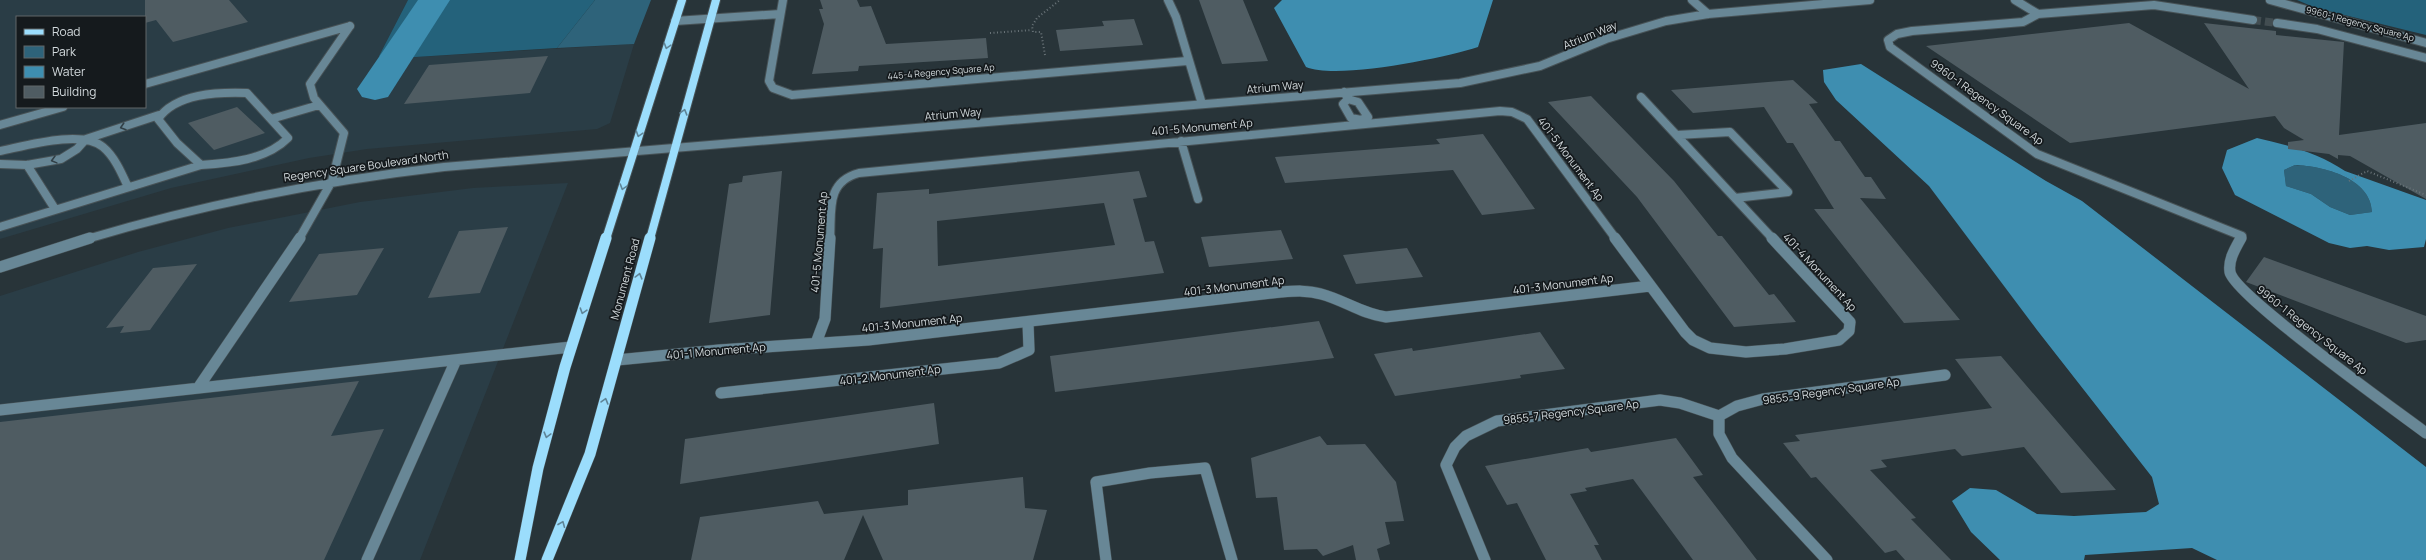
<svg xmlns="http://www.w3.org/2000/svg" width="2426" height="560" viewBox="0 0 2426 560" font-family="Manrope,sans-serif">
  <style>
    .built { fill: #2a3d46; fill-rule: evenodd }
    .green { fill: #2e637a }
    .forest { fill: #24627b }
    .water { fill: #3e8eb0; fill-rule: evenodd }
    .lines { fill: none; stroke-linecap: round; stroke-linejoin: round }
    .river { fill: #3e8eb0; fill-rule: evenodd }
    .building { fill: #4f5c62; fill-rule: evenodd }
    .minor-tunnel { stroke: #424d51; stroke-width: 8; stroke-dasharray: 8 4; stroke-linecap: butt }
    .minor-far1-casing { stroke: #475256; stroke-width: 10 }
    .minor-casing { stroke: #475256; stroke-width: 12 }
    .major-far1-casing { stroke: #475256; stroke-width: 10 }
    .major-casing { stroke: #475256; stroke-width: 12 }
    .path { stroke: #6a7479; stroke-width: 2; stroke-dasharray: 1 2.5; stroke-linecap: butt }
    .minor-far1 { stroke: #688796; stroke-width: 8 }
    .minor { stroke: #688796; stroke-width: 11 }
    .major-far1 { stroke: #9bddfc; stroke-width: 8 }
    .major { stroke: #9bddfc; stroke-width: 11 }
    .oneway { stroke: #5f8598 }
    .oneway2 { stroke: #324047 }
    .labels { text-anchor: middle; stroke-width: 3.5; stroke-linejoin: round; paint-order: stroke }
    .far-street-label { font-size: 9px; fill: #d2d9dc; stroke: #151a1d }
    .street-label { font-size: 11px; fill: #d2d9dc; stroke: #151a1d }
  </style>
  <rect width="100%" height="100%" fill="#283439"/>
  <!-- built -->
  <path class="built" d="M0,0H408L379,56L384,59L634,44L610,123L597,129L367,149L309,158L171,188L0,239ZM17,17H145V107H17Z
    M568,183L420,560H0V296L138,252L228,228L360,202L473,188Z"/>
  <!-- green -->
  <path class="green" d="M595,0H651L634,44L557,48Z
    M2295,165C2323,166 2371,178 2372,212L2350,215L2330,207L2311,194L2286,186L2284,170Z"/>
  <!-- forest -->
  <path class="forest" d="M408,0H595L557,48L384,59L379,56Z
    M2297,0H2426V35L2316,8Z"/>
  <!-- water -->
  <path class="water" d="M1282,0H1493L1478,47C1444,58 1337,80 1306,67L1274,8Z
    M1861,64L2046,181L2082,201L2426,467V560H2217L2192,548L2085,555L2084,560H2000L1971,532L1952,501L1970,488L1996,490L2037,514L2074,516L2146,512L2159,504L2152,477L2037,330L1929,186L1836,100L1824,82L1823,70Z
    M2257,138C2288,145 2319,153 2345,171L2426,200V239L2424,247L2389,250L2367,246L2350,248L2329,243L2235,195L2222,168L2227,150ZM2295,165C2323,166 2371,178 2372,212L2350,215L2330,207L2311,194L2286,186L2284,170Z"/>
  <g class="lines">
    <!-- river -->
    <path class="river" d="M418,0H450L388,97L375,100L362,97L357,89Z"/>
  </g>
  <!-- building -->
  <path class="building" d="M145,0H229L248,22L173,42L156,20L145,23Z
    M820,0H857L860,7L871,6L886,44L986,38L988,58L859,66L858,71L812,74L824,24L819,9H823Z
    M1199,0H1243L1268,61L1222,64Z
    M1134,19L1143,45L1060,51L1056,30L1104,26L1102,21Z
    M2129,23L2249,89L2204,23L2276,31V35L2344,42L2339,135L2426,123V199L2350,156L2338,155V159L2329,154L2288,149V142L2304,140L2284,128L2275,116L2070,143L1926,46Z
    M548,56L530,93L404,104L429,65Z
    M1793,80L1818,103L1809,104L1835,141H1840L1865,177H1871L1886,199L1860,198L1960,320L1904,323L1814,209H1834L1793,143H1787L1764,107L1693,113L1671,90Z
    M1591,96L1674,181L1718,236H1722L1769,295L1774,294L1796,322L1734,327L1637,197L1548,102Z
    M237,107L265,133L214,150L188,123Z
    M1483,134L1535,209L1482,215L1453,170L1285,183L1275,157L1440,144L1436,139Z
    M782,171L770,315L709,323L729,184L742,182L743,176Z
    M1139,171L1147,197L1133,199L1145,242L1154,241L1164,273L880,308L883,248L873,249L877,193L929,189V194ZM1104,203L1115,245L938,266L937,221Z
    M508,227L480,293L428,298L459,231Z
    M1281,230L1293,259L1209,267L1201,237Z
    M384,248L357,295L289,302L319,254Z
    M1407,248L1423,277L1356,284L1343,255Z
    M2264,257L2426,316V340L2406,343L2246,282Z
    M197,264L150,330L120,333L124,326L106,328L153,268Z
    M1319,321L1334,358L1055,392L1050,356Z
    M1540,332L1565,369L1520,375L1521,378L1395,396L1374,354L1412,348L1413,351Z
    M2001,356L2116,490L2061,493L2024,447L1962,456L1955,449L1881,460L1887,467L1870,470L1916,518L1911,519L1951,560H1905L1896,550L1885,553L1816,477L1811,478L1783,443L1800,441L1795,435L1992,408L1955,359Z
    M359,381L331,436L384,429L324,560H0V422Z
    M934,403L939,444L680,484L685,439Z
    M1320,436L1327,445L1365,444L1396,482L1404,521L1385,522L1390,544L1377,549L1380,560H1356L1353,545L1323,556L1317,549L1284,550L1277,497L1256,498L1251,458Z
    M1676,438L1703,475L1693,477L1757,560H1693L1633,479L1585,488L1587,491L1570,494L1599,545H1594L1602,560H1546L1517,503L1507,505L1485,466L1588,448L1591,452Z
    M1023,477L1025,508L1047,510L1033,560H883L863,515L844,560H691L700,517L818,501L824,514L908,505V490Z"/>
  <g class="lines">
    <!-- minor-tunnel -->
    <path class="minor-tunnel" d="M2253,20L2277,23"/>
    <!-- minor-far1 casing -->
    <g class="minor-far1-casing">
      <path id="minor-far1" d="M783,0L769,81L773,88L792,95L1187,61
        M1168,0L1176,17L1202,104
        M1692,0L1708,14
        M2015,0L2038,14
        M2270,0L2426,43
        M675,21L780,14
        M2277,23L2317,29L2426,58
        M145,84L350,26
        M1344,92L1348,99
        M247,93L288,138C266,160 231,163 201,165L177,143L158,119C176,93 218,92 247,93Z
        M1641,97L1773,239
        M1348,99L1358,102L1368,117L1361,120L1351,118L1343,104Z
        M271,119L319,105
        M0,125L63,107
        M1677,135L1730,132L1788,192L1735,198
        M1181,141L1198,199
        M0,151C25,146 82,129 103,147C115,157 122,174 128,187
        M0,164L27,165L61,159L77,149L86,139L159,115
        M27,165L55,209
        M0,227L201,165
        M87,239C204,204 323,181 444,167L1460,83L1540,66L1606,39L1666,21L1708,14L1870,0
        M299,239L332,181L344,133L314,98L310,84L350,26
        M830,239C832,212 825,182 859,173L1500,111L1512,112L1527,119L1616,239
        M2240,239L2242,236L2037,154L1890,47L1888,40L1897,34L1912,31L2023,22L2038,14L2154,5L2253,20"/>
    </g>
    <!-- minor casing -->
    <g class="minor-casing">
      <path id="minor" d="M1615,238L1685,332L1693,340L1710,348L1746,352L1785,349L1839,340L1849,331L1850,322L1772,238
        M2241,238C2235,249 2228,260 2230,272C2234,295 2398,412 2426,433
        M0,267L90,238
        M816,343L825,319L830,238
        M617,360L719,350L868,340L1281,292C1295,291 1308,290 1321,294C1344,300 1362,314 1386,317L1650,286
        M198,388L300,238
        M721,393L999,363L1029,350L1028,323
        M0,410L571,347
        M1719,416L1737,406L1763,399L1945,375
        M1719,416V434L1732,458L1827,560
        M367,560L456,360
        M1106,560L1096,482L1150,473L1205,468L1232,560
        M1485,560L1446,465L1455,447L1466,436L1497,421L1660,400L1680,403L1719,416"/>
    </g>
    <!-- major-far1 casing -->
    <g class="major-far1-casing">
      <path id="major-far1" d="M606,239L682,0
        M650,239L716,0"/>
    </g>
    <!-- major casing -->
    <g class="major-casing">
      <path id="major" d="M520,560L538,468L565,367L606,238
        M547,560L590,454L650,238"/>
    </g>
    <!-- path -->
    <path class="path" d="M990,33L1032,30
      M1045,55L1041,32H1033L1032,26L1037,18L1060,0
      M2349,181L2367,171L2426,195"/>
    <!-- minor-far1 -->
    <use href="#minor-far1" class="minor-far1"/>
    <!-- minor -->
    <use href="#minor" class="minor"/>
    <!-- major-far1 -->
    <use href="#major-far1" class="major-far1"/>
    <!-- major -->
    <use href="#major" class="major"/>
  </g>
  <!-- one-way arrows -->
  <defs><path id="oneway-chevron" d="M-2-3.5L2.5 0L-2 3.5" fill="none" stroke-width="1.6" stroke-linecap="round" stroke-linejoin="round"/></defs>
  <g class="oneway">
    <use href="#oneway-chevron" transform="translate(667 46) rotate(107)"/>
    <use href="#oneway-chevron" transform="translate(684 112) rotate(-74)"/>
    <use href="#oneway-chevron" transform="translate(639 134) rotate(108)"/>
    <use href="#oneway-chevron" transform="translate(623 187) rotate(107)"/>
    <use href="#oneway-chevron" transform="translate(639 276) rotate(-75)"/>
    <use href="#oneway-chevron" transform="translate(583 311) rotate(108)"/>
    <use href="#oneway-chevron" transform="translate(605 401) rotate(-74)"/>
    <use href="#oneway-chevron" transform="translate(547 435) rotate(105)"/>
    <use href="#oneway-chevron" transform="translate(562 524) rotate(-68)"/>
  </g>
  <g class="oneway2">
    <use href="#oneway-chevron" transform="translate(123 127) rotate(162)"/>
    <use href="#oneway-chevron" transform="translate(54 160) rotate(165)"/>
  </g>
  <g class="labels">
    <!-- far-street labels -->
    <g class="far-street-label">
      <text transform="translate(2360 24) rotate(15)" y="3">9960-1 Regency Square Ap</text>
      <text transform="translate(941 72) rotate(-5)" y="3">445-4 Regency Square Ap</text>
    </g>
    <!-- street labels -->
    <g class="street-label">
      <text transform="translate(1590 35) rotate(-22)" y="4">Atrium Way</text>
      <text transform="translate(1275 87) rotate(-5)" y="4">Atrium Way</text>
      <text transform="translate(1987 102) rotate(36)" y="4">9960-1 Regency Square Ap</text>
      <text transform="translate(953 114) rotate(-5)" y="4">Atrium Way</text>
      <text transform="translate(1202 127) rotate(-5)" y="4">401-5 Monument Ap</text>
      <text transform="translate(1571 159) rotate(53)" y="4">401-5 Monument Ap</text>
      <text transform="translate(366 166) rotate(-8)" y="4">Regency Square Boulevard North</text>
      <text transform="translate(819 242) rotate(-85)" y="4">401-5 Monument Ap</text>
      <text transform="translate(1820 272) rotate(47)" y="4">401-4 Monument Ap</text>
      <text transform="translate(625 279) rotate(-75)" y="4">Monument Road</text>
      <text transform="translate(1563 284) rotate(-7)" y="4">401-3 Monument Ap</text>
      <text transform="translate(1234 286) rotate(-7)" y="4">401-3 Monument Ap</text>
      <text transform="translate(912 323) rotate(-6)" y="4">401-3 Monument Ap</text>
      <text transform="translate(2312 330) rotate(38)" y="4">9960-1 Regency Square Ap</text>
      <text transform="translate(716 351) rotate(-5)" y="4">401-1 Monument Ap</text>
      <text transform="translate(890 375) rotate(-7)" y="4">401-2 Monument Ap</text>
      <text transform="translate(1831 391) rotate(-8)" y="4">9855-9 Regency Square Ap</text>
      <text transform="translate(1571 412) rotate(-7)" y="4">9855-7 Regency Square Ap</text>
    </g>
  </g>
  <!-- legend -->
  <rect x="16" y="16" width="130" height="92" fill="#151a1d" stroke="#616669"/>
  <rect x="24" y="29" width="20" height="6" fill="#9bddfc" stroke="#616669"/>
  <text x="52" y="36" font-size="12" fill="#d2d9dc">Road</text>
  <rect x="24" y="46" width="20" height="12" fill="#2e637a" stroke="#616669"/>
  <text x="52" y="56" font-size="12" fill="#d2d9dc">Park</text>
  <rect x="24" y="66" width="20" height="12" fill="#3e8eb0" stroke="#616669"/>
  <text x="52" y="76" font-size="12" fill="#d2d9dc">Water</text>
  <rect x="24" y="86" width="20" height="12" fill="#4f5c62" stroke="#616669"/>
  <text x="52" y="96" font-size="12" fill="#d2d9dc">Building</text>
</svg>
